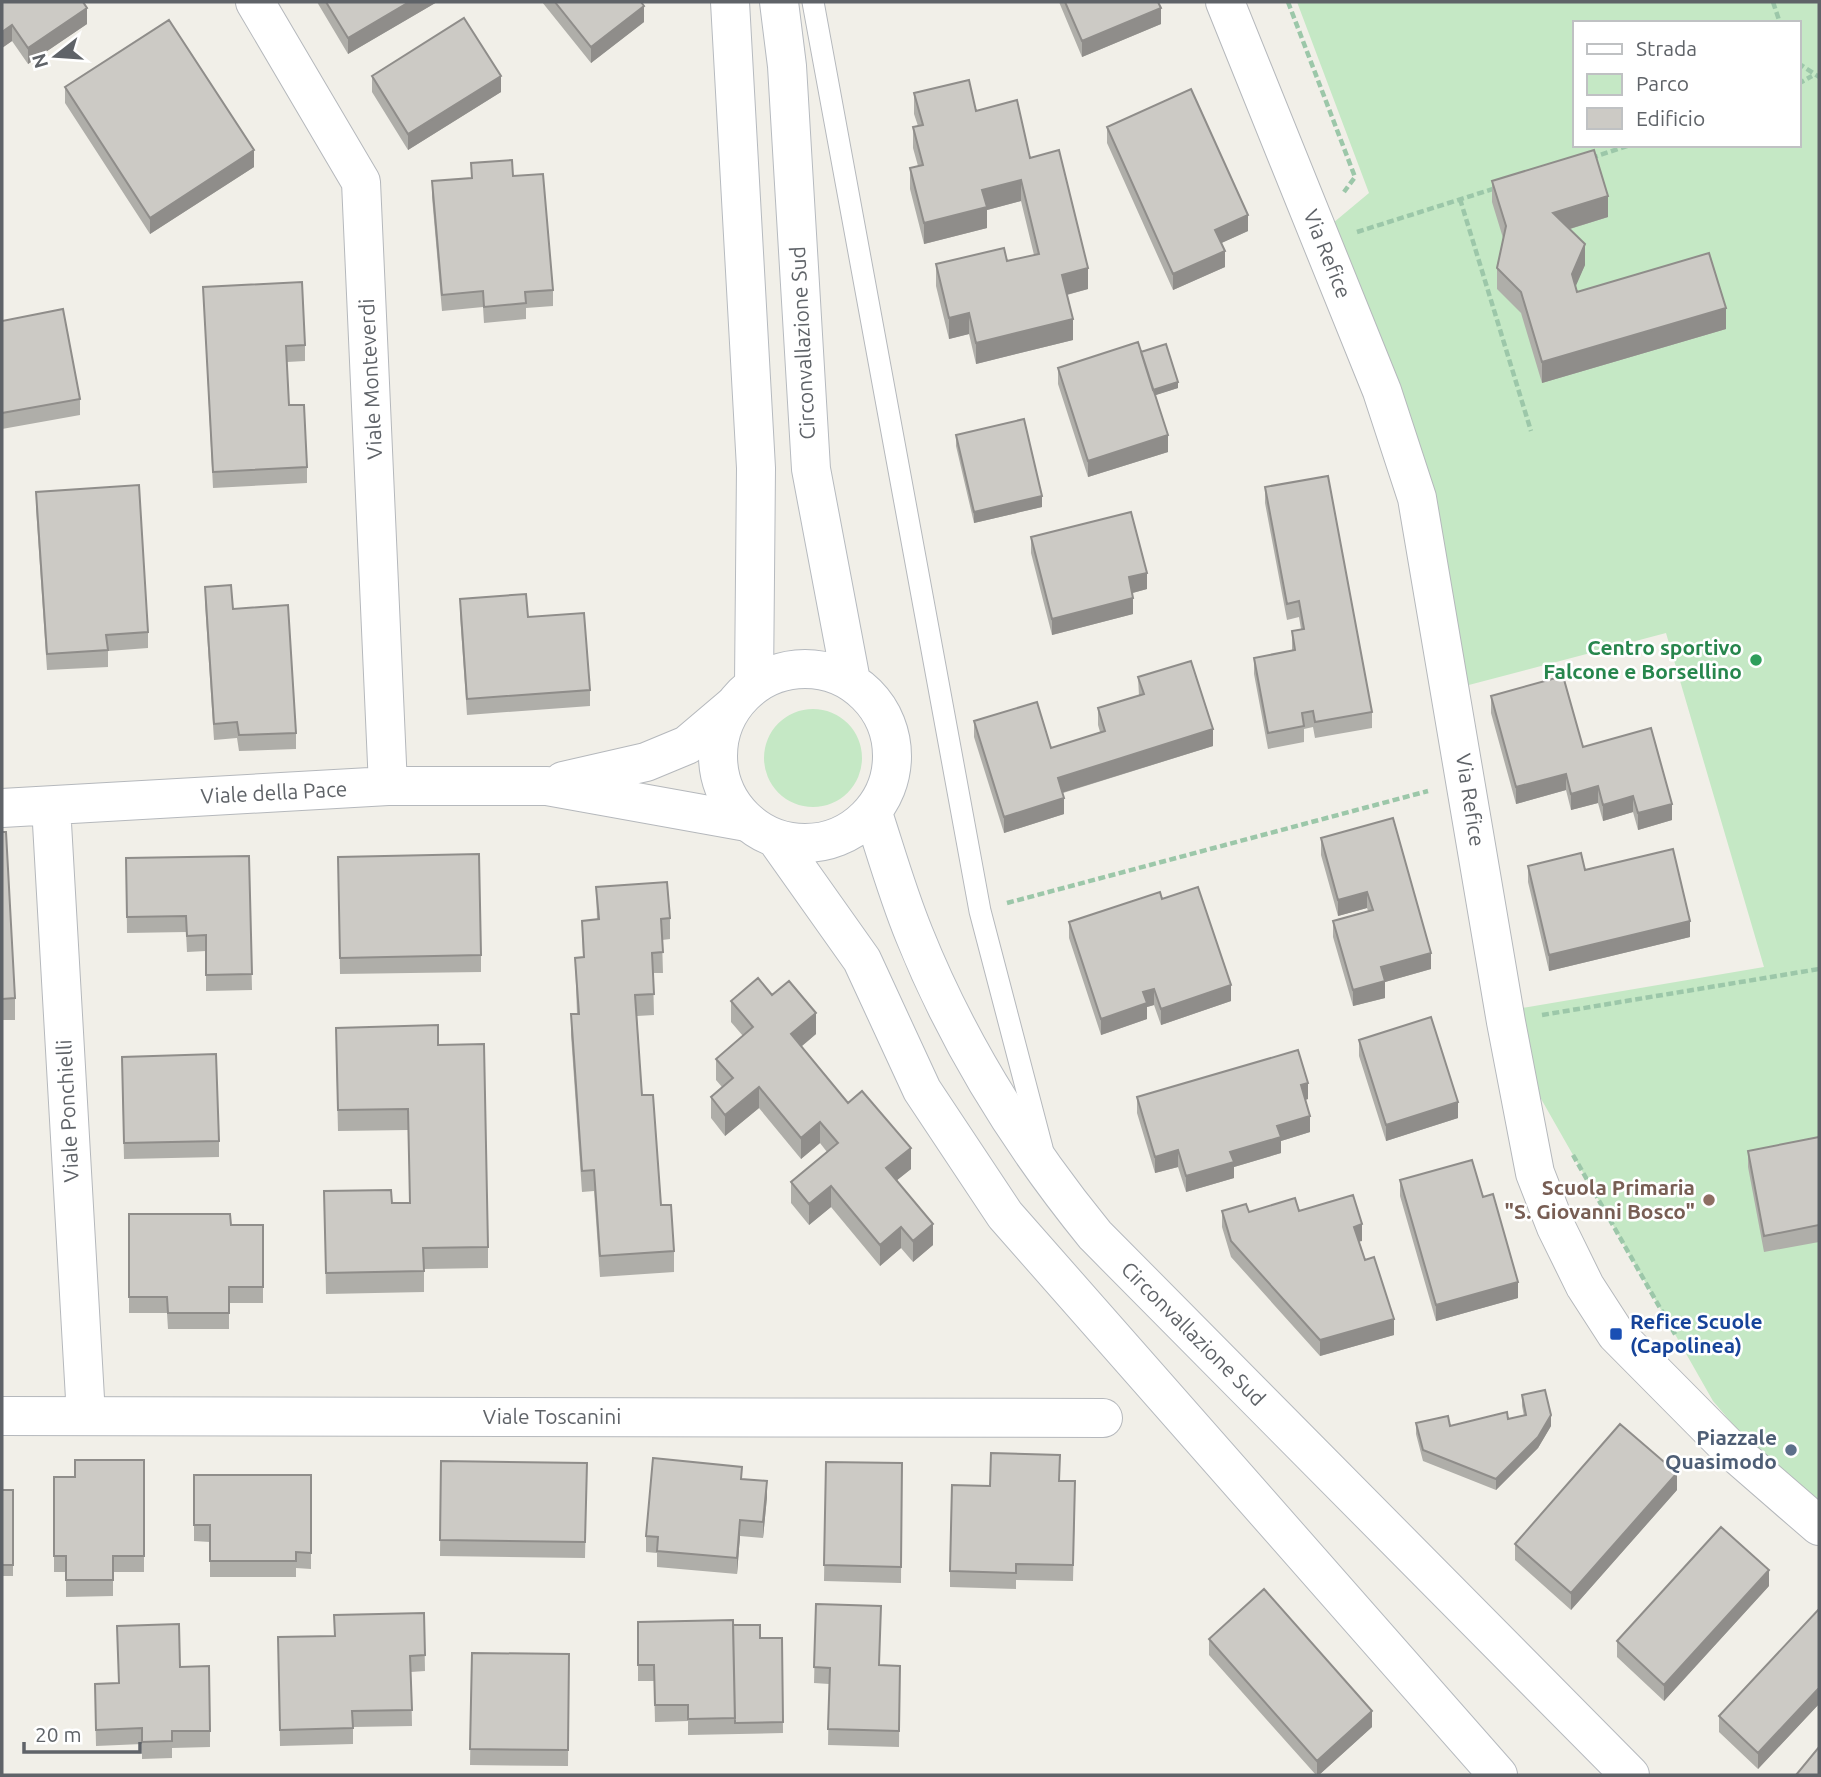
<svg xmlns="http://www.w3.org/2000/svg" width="1821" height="1777" viewBox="0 0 1821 1777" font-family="Ubuntu,sans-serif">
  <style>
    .green { fill: #c5e8c5; fill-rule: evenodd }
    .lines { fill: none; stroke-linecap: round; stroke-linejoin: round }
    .service-casing { stroke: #b5b8bc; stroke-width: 23 }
    .minor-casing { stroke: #b5b8bc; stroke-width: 40 }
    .secondary-casing { stroke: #b6babf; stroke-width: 40 }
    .path { stroke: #9cc7a9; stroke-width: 4.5; stroke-dasharray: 7 3.5; stroke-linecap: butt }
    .service { stroke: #fff; stroke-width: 21 }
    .minor { stroke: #fff; stroke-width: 38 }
    .secondary { stroke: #fff; stroke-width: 38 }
    .wall { fill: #afaea9 }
    .shaded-wall { fill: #8f8d8a }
    .building { fill: #cccac5; stroke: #8f8d8a; stroke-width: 2 }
    .leisure-dot { fill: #2e9e5b; stroke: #fff; stroke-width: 2.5 }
    .education-dot { fill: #8d6e63; stroke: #fff; stroke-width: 2.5 }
    .transit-dot { fill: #1a4fb4; stroke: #fff; stroke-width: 2.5 }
    .service-dot { fill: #5c6f8a; stroke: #fff; stroke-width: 2.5 }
    .labels { text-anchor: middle; stroke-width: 5; stroke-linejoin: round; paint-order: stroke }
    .street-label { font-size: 21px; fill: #5f6368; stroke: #fff }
    .leisure-label { font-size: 21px; font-weight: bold; fill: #27864d; stroke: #fff; text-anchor: end }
    .education-label { font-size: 21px; font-weight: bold; fill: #785e54; stroke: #fff; text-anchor: end }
    .transit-label { font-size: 21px; font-weight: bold; fill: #164399; stroke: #fff; text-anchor: start }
    .service-label { font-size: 21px; font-weight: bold; fill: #4e5e75; stroke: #fff; text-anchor: end }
  </style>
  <rect width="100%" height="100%" fill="#f1efe8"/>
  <!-- green -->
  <path class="green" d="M1297,2H1819V1525L1713,1401L1536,1090L1522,1008L1764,967L1666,633L1465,686L1333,223L1369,193ZM1574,23H1798V145H1574Z
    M764 758a49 49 0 1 1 98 0a49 49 0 1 1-98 0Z"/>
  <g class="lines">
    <!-- service casing -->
    <g class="service-casing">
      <path id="service" d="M813,2L980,911L1042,1148"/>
    </g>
    <!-- minor casing -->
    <g class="minor-casing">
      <path id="minor" d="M255,2L361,182L388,786
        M1225,2L1382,391L1417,498L1506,1022L1535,1173L1556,1227L1585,1286L1616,1334L1728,1447L1819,1526
        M563,781L646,762L687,745L733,706
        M51,806L86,1416
        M2,808L388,786H547L747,822
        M2,1416L1103,1418"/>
    </g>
    <!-- secondary casing -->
    <g class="secondary-casing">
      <path id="secondary" d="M730,2L756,468L754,685
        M779,2L787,66L811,469L851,681
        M718 756a87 87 0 1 1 174 0a87 87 0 1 1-174 0Z
        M873,813C886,853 898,895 914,934C958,1044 1020,1143 1095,1235L1630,1775
        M777,840L862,960L922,1090L1005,1215L1498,1775"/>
    </g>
    <!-- path -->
    <path class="path" d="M1288,2L1355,177L1344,192
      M1773,2L1780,23
      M1798,63L1819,77
      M1798,84L1812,76
      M1591,158L1630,145
      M1460,199L1531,431
      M1357,232L1496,188
      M1007,903L1428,791
      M1542,1015L1819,969
      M1573,1155L1676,1336"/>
    <!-- service -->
    <use href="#service" class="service"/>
    <!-- minor -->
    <use href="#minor" class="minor"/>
    <!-- secondary -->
    <use href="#secondary" class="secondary"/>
  </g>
  <!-- wall -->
  <path class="wall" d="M2,2L87,24L28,64L12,41L2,48Z
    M317,2H437L348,54Z
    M542,2H641L644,22L591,63Z
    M1059,2H1158L1161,24L1082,57Z
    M372,76L501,92L408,150L372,92Z
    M65,87L254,167L150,234L65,103Z
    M914,93L976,111L1030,158L1088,289L1067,295L1073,340L976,364L969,334L949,339L936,286V264L1007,261L1034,255L1021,201L987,210V228L924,244L910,189V168L918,166L913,148V127L918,126L914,114Z
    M1107,127L1248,231L1221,243L1225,267L1173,290L1107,143Z
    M471,163L513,176L553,290V306L526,308V319L484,323L483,307L442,311L432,197V181L471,178Z
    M1492,181L1608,217L1570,229L1585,265L1575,286L1577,292L1726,329L1542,383L1521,313L1497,289V268L1503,238L1492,202Z
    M203,287L305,345V361L287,362L289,405L307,467V483L213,488Z
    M2,321L80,399V415L2,429Z
    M1141,352L1178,388L1155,395L1168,452L1088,477L1058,384V368Z
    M956,435L1042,507L974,523L956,446Z
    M1265,487L1372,712V728L1315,738L1313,727L1304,729V742L1268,749L1254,674V658L1292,651V631L1301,629L1299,617L1287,620L1265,503Z
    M36,492L148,632V648L108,651V667L47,670L36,508Z
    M1031,537L1147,589L1132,593L1133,614L1052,635L1031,553Z
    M205,587L233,609L296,733V749L239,751L237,738L214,740L205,603Z
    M460,599L528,617L590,690V706L467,715L460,615Z
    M1138,677L1213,746L1063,793L1064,814L1004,833L974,737V721L1051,748L1100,732L1098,725V708L1139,696Z
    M1491,696L1583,747L1672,820L1638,830L1633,812L1603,821L1598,803L1571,810L1566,790L1516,804L1491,713Z
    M2,832L15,998V1020H2Z
    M1321,838L1431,969L1385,982V998L1353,1006L1333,937V921L1368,911L1367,908L1338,916L1321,855Z
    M249,856L252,990L206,991V951L187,952L186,932L127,933L126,858Z
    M338,857L481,955V972L340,974Z
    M1528,866L1585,870L1690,937L1549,971L1528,882Z
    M596,887L670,918V939L662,940L663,973H653L654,1015L637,1016L642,1095L661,1205L674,1251V1272L600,1277L594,1191L582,1192L571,1035V1014H577L575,958L583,957L582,921L597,920Z
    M1162,899L1231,1001L1161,1025L1154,1005L1147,1007V1019L1101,1035L1069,938V922Z
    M772,995L816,1034L801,1047L848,1103L911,1169L897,1180L933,1245L913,1262L901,1248L880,1266L831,1207L809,1225L791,1203V1182L827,1152L820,1143L801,1159L759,1108L725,1136L711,1118V1097L722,1087L716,1080V1059L743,1036L731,1022V1001Z
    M1359,1040L1458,1118L1386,1141L1359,1056Z
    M438,1045L488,1247V1268L424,1269V1292L326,1294L324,1191L392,1203H410L408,1130L338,1131L336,1049Z
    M122,1073L219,1141V1157L124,1159Z
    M1137,1097L1308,1099L1305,1100L1310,1132L1281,1141V1153L1234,1167V1178L1186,1192L1178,1167L1155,1173L1137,1113Z
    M1819,1137V1242L1764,1252L1748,1167V1151Z
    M1400,1180L1483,1197L1518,1298L1436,1321L1400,1196Z
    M1222,1211H1299L1362,1241H1359L1365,1260L1394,1335L1320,1356L1231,1257L1222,1227Z
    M129,1214L231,1225H263V1303H229V1329H168L167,1313H129Z
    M1522,1395L1551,1426L1538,1448L1496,1490L1423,1461L1416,1434V1423L1450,1426L1508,1419L1524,1416L1522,1406Z
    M144,1460V1572H113V1596L66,1597V1572H54V1477H75Z
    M441,1461L587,1463L585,1558L440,1556Z
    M826,1462L902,1463L901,1583L824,1581Z
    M194,1475H311V1569L296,1568V1577H210V1542L194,1541Z
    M742,1479L767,1497L763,1538L740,1536L737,1574L657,1567V1553L646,1552V1536Z
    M1060,1481L1075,1497L1073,1581L1016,1580V1589L950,1587V1571L990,1486Z
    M2,1490H13V1576H2Z
    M1677,1490L1571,1610L1515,1560V1544Z
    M1769,1586L1664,1701L1617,1657V1641Z
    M816,1604L880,1665L900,1666L899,1747L828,1745L829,1684L814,1683Z
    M1819,1609V1704L1758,1769L1719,1732V1716Z
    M424,1613L425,1671L411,1672L412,1726L353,1727V1744L280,1746L278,1637L334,1636Z
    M638,1622L733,1625L760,1638H782L783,1733L688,1735V1721L655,1722L654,1681H638Z
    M117,1626L180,1667L210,1731V1747L172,1748V1758L142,1759V1744L96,1746L95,1700L119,1683Z
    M1209,1639L1372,1727L1319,1775H1316L1209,1655Z
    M472,1653L569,1654L568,1766L470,1765Z"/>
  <!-- shaded-wall -->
  <path class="shaded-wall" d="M409,2H437L348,54V38Z
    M644,6V22L591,63V47Z
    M87,8V24L28,64V48Z
    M1161,8V24L1082,57V41Z
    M12,25V41L2,48V32Z
    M501,76V92L408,150V134Z
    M254,150V167L150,234V218Z
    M1021,180V201L987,210V228L924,244V223L982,190Z
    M1608,196V217L1553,234V213Z
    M1248,215V231L1215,246V230Z
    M1585,244V265L1572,295V274Z
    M1225,251V267L1173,290V274Z
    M1088,268V289L1062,296V275Z
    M1726,308V329L1542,383V362Z
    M969,313V334L949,339V318Z
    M1073,319V340L976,364V343Z
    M1178,382V388L1150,397V391Z
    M1168,435V452L1088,477V461Z
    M1042,496V507L974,523V512Z
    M1147,573V589L1129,594V577Z
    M1133,598V614L1052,635V619Z
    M1213,729V746L1058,794V778Z
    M1566,774V790L1516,804V787Z
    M1598,786V803L1571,810V794Z
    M1633,796V812L1603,821V805Z
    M1064,798V814L1004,833V817Z
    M1672,804V820L1638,830V813Z
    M1367,892V908L1338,916V900Z
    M1690,921V937L1549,971V955Z
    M1431,953V969L1385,982V998L1353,1006V990L1381,967Z
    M1231,985V1001L1161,1025V1009Z
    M1154,989V1005L1147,1007V1019L1101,1035V1019L1143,992Z
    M816,1013V1034L791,1055V1034Z
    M1308,1083V1099L1301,1101V1085Z
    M759,1087V1108L725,1136V1115Z
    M1458,1102V1118L1386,1141V1125Z
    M1310,1116V1132L1281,1141V1153L1234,1167V1178L1186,1192V1176L1277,1126Z
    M820,1122V1143L801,1159V1138Z
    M911,1148V1169L886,1189V1168Z
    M1178,1150V1167L1155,1173V1157Z
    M831,1186V1207L809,1225V1204Z
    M933,1224V1245L913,1262V1241Z
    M1362,1224V1241L1354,1243V1227Z
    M901,1227V1248L880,1266V1245Z
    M1518,1282V1298L1436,1321V1305Z
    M1394,1319V1335L1320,1356V1340Z
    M1551,1415V1426L1538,1448L1496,1490V1479Z
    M1677,1473V1490L1571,1610V1593Z
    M767,1481V1497L763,1538V1522Z
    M740,1520V1536L737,1574V1558Z
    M1769,1570V1586L1664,1701V1685Z
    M1819,1688V1704L1758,1769V1753Z
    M1372,1711V1727L1319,1775H1317V1761Z"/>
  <!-- building -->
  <path class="building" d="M2,2H83L87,8L28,48L12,25L2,32Z
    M326,2H409L348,38Z
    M555,2H641L644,6L591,47Z
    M1065,2H1158L1161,8L1082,41Z
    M464,18L501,76L408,134L372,76Z
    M169,20L254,150L150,218L65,87Z
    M969,80L976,111L1017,100L1030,158L1059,150L1088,268L1062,275L1073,319L976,343L969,313L949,318L936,264L1004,248L1007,261L1039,254L1021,180L982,190L987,207L924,223L910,168L923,165L913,127L923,125L914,93Z
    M1191,89L1248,215L1215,230L1225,251L1173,274L1107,127Z
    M1594,150L1608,196L1553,213L1585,244L1572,274L1577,292L1709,253L1726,308L1542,362L1521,292L1497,268L1506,226L1492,181Z
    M512,160L513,176L543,174L553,290L525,292L526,303L484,307L483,291L442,295L432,181L472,178L471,163Z
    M302,282L305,345L286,346L289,405H304L307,467L213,472L203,287Z
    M63,309L80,399L2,413V321Z
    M1138,342L1168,435L1088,461L1058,368Z
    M1166,344L1178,382L1153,390L1141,352Z
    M1024,419L1042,496L974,512L956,435Z
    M1328,476L1372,712L1315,722L1313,711L1302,713L1304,726L1268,733L1254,658L1295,650L1292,631L1304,629L1299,601L1287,604L1265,487Z
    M139,485L148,632L106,635L108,650L47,654L36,492Z
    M1131,512L1147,573L1129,577L1133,598L1052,619L1031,537Z
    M231,585L233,609L288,605L296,733L239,735L237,722L214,724L205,587Z
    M526,594L528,617L584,613L590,690L467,699L460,599Z
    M1191,661L1213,729L1058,778L1064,798L1004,817L974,721L1037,702L1051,748L1105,731L1098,708L1144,694L1138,677Z
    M1563,676L1583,747L1651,728L1672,804L1638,813L1633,796L1603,805L1598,786L1571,794L1566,774L1516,787L1491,696Z
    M1393,818L1431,953L1381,967L1385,981L1353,990L1333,921L1373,910L1367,892L1338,900L1321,838Z
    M2,832H6L15,998L2,999Z
    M1673,849L1690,921L1549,955L1528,866L1581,853L1585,870Z
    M479,854L481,955L340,958L338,857Z
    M249,856L252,974L206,975V935L187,936L186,916L127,917L126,858Z
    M667,882L670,918L661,919L663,952L652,953L654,994L635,995L642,1095H653L661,1205H671L674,1251L600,1256L594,1170L582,1171L571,1014H579L575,958L584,957L582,921L599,919L596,887Z
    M1198,887L1231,985L1161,1009L1154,989L1143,992L1147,1003L1101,1019L1069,922L1160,892L1162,899Z
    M758,978L772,995L789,981L816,1013L791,1034L848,1103L862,1091L911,1148L886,1168L933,1224L913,1241L901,1227L880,1245L831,1186L809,1204L791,1182L838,1143L820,1122L801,1138L759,1087L725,1115L711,1097L733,1078L716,1059L753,1027L731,1001Z
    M1431,1017L1458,1102L1386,1125L1359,1040Z
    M438,1025V1045L484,1044L488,1247L423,1248L424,1271L326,1273L324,1191L391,1190L392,1203H410L408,1109L338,1110L336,1028Z
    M1298,1050L1308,1083L1301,1085L1310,1116L1277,1126L1281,1137L1230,1152L1234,1162L1186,1176L1178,1150L1155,1157L1137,1097Z
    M216,1054L219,1141L124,1143L122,1057Z
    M1819,1137V1225L1764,1236L1748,1151Z
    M1472,1160L1483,1197L1493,1194L1518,1282L1436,1305L1400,1180Z
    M1353,1195L1362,1224L1354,1227L1365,1260L1374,1257L1394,1319L1320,1340L1231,1241L1222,1211L1246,1204L1249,1212L1295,1198L1299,1211Z
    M129,1214H230L231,1225H263V1287H229V1313H168L167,1297H129Z
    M1545,1390L1551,1415L1538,1437L1496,1479L1423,1450L1416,1423L1448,1416L1450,1426L1507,1412L1508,1419L1526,1415L1522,1395Z
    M1620,1424L1677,1473L1571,1593L1515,1544Z
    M991,1453L1060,1455L1059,1481H1075L1073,1565L1016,1564V1573L950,1571L952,1485L990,1486Z
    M653,1458L742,1467L741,1479L767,1481L763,1522L740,1520L737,1558L657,1551L658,1537L646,1536Z
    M75,1460H144V1556H113V1580H66V1556H54V1477H75Z
    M441,1461L587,1463L585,1542L440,1540Z
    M826,1462L902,1463L901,1567L824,1565Z
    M194,1475H311V1553L296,1552V1561H210V1525H194Z
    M2,1490H13V1565H2Z
    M1721,1527L1769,1570L1664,1685L1617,1641Z
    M1264,1589L1372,1711L1317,1761L1209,1639Z
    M816,1604L881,1606L879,1665L900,1666L899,1731L828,1729L830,1668L814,1667Z
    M1819,1609V1688L1758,1753L1719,1716Z
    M424,1613L425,1655L410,1656L412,1710L352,1711L353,1728L280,1730L278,1637L335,1636L334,1615Z
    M733,1620L735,1718L688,1719V1705H655L654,1665H638V1622Z
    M179,1624L180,1667L209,1666L210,1731H172V1741L142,1742V1728L96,1730L95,1684L119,1683L117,1626Z
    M733,1625H760V1638H782L783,1722L735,1723Z
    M472,1653L569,1654L568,1750L470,1749Z
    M1819,1747V1775H1796Z"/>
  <!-- markers -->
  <circle class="leisure-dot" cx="1756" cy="660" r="7"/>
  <circle class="education-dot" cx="1709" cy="1200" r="7"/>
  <rect class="transit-dot" x="1609" y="1327" width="14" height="14" rx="3.5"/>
  <circle class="service-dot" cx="1791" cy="1450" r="7"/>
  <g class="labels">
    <!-- street labels -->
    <g class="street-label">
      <text transform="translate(1327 254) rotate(68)" y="7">Via Refice</text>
      <text transform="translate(803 343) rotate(-93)" y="7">Circonvallazione Sud</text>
      <text transform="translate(371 379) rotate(-93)" y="7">Viale Monteverdi</text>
      <text transform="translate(274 793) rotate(-3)" y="7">Viale della Pace</text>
      <text transform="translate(1470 800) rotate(81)" y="7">Via Refice</text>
      <text transform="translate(68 1111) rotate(-93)" y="7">Viale Ponchielli</text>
      <text transform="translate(1193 1334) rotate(45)" y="7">Circonvallazione Sud</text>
      <text x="552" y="1424">Viale Toscanini</text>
    </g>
    <!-- leisure labels -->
    <g class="leisure-label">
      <text x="1742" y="655">Centro sportivo<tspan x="1742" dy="24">Falcone e Borsellino</tspan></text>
    </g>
    <!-- education labels -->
    <g class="education-label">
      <text x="1695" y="1195">Scuola Primaria<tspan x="1695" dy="24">"S. Giovanni Bosco"</tspan></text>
    </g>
    <!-- transit labels -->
    <g class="transit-label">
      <text x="1630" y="1329">Refice Scuole<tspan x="1630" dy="24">(Capolinea)</tspan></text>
    </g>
    <!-- service labels -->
    <g class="service-label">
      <text x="1777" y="1445">Piazzale<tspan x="1777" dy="24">Quasimodo</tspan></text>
    </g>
  </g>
  <!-- border -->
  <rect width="1821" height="1777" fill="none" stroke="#5f6368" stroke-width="7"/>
  <!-- legend -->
  <rect x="1573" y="21" width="228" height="126" fill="#ffffff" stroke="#bfc1c3" stroke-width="2"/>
  <rect x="1587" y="44" width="35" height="10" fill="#ffffff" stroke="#bfc1c3" stroke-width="2"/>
  <text x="1636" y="56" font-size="21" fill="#5f6368">Strada</text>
  <rect x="1587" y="74" width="35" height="21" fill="#c5e8c5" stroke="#bfc1c3" stroke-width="2"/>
  <text x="1636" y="91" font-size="21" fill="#5f6368">Parco</text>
  <rect x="1587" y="108" width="35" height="21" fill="#cccac5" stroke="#bfc1c3" stroke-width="2"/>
  <text x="1636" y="126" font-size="21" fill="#5f6368">Edificio</text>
  <!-- north arrow -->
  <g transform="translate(56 56) rotate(253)" stroke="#ffffff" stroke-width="5" paint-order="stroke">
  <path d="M0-5L12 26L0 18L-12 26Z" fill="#5f6368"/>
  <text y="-10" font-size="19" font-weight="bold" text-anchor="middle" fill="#5f6368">N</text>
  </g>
  <!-- scale -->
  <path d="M24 1742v10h116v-10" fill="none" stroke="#5f6368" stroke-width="3.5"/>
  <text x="35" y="1742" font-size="21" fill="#5f6368" stroke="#ffffff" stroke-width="5" paint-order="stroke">20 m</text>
</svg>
